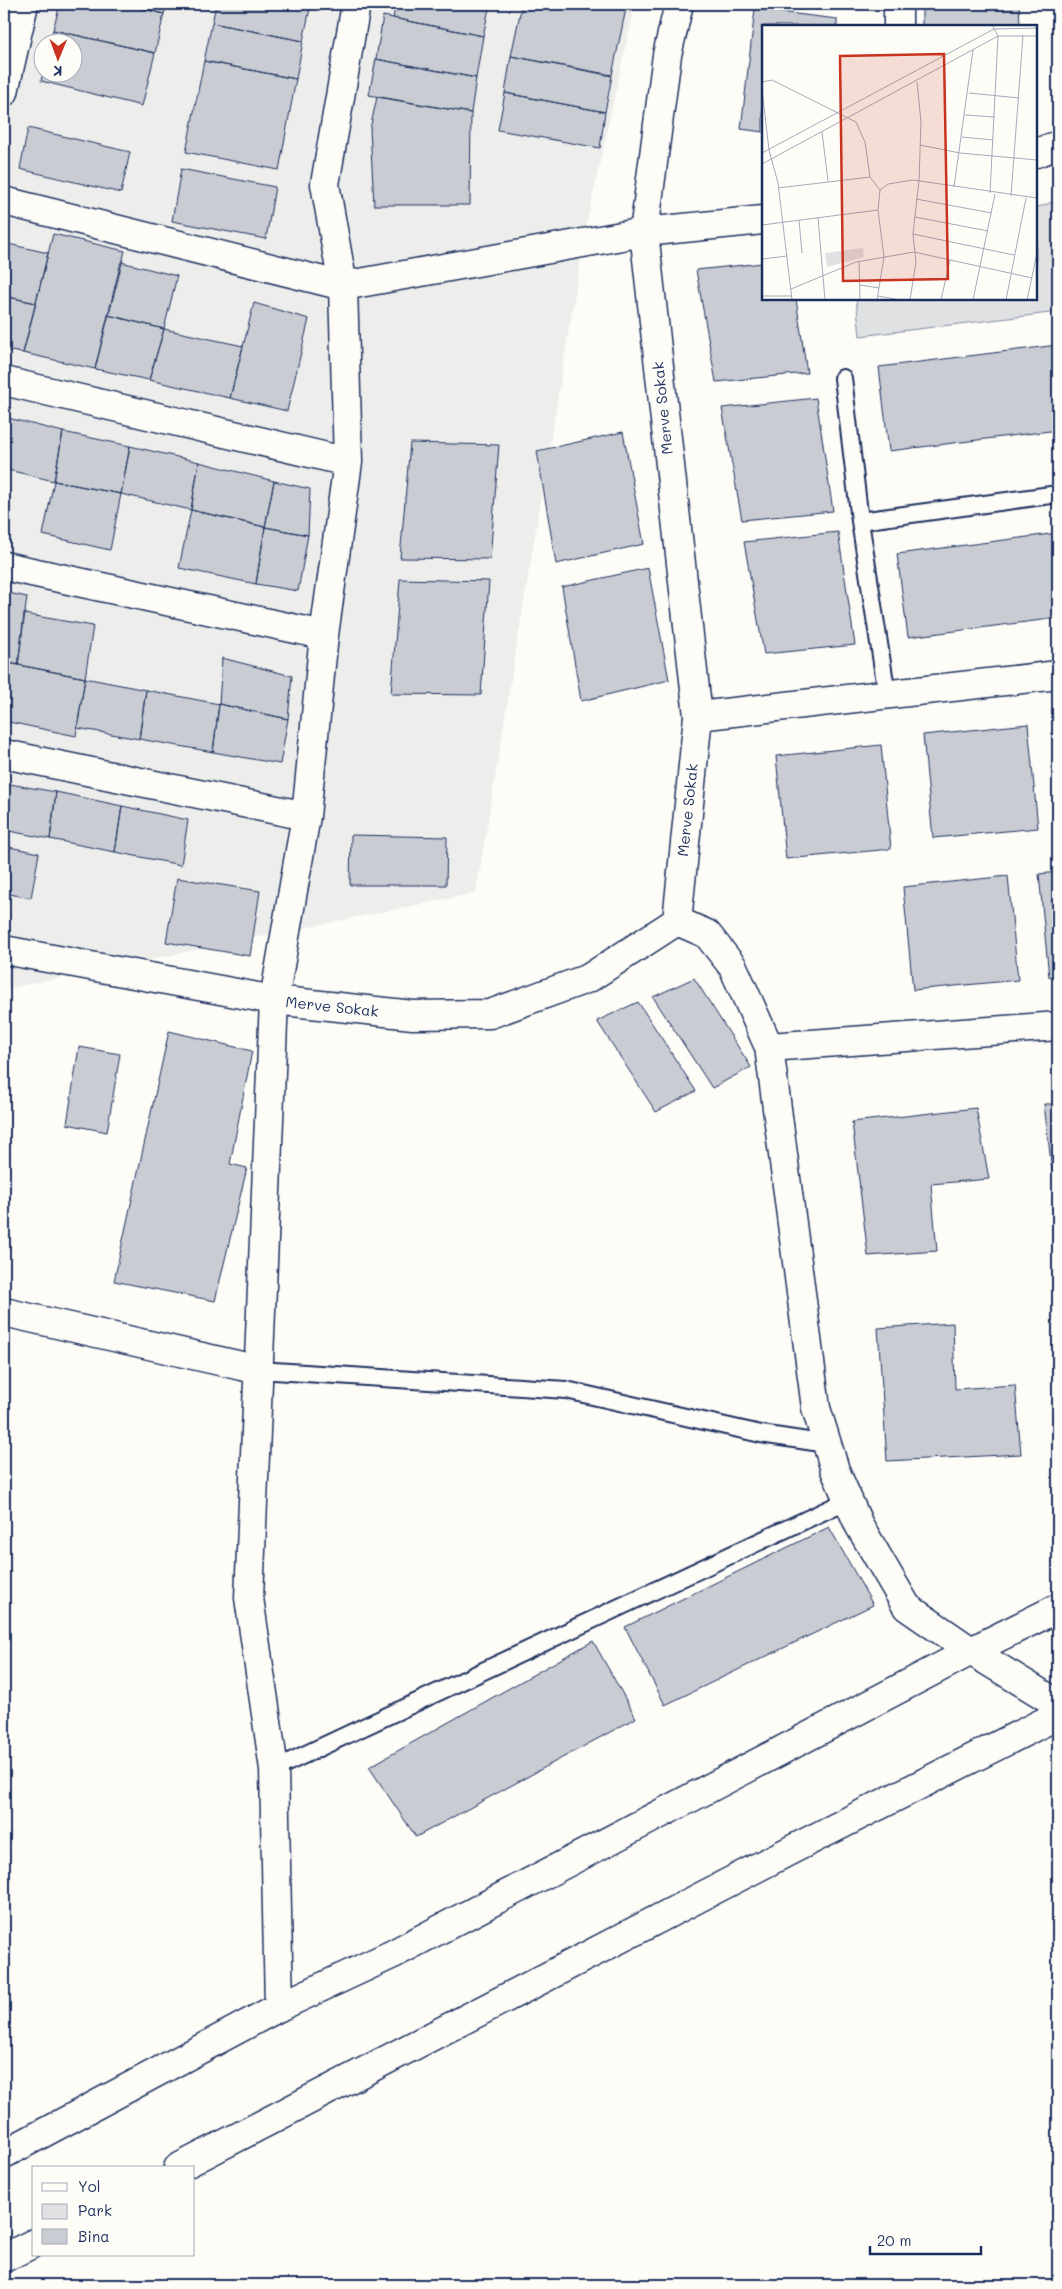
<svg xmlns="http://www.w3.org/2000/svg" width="1062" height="2289" viewBox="0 0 1062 2289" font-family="Mali,sans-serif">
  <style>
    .built { fill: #edeeec; fill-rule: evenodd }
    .green { fill: #e0e1e3; stroke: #7e88a0 }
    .building { fill: #c9ccd3; stroke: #1b2f5e }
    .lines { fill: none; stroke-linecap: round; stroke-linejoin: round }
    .lane-casing { stroke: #1b2f5e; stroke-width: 20 }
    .street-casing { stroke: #1b2f5e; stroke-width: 31 }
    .secondary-casing { stroke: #1b2f5e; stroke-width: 31 }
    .lane { stroke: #fdfcf7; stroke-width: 16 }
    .street { stroke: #fdfcf7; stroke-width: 28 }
    .secondary { stroke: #fdfcf7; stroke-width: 28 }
    .labels { text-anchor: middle; stroke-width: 4; stroke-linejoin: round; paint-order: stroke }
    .street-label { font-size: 15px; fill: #1b2f5e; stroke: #fdfcf7 }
    .inset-road { fill: none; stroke: #a3aaba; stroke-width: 1 }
    .view { fill: #c8321e; fill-opacity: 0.15; stroke: #c8321e; stroke-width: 2.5 }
    .inset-edge { fill: none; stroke: #1b2f5e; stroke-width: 2.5 }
  </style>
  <rect width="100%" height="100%" fill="#fdfcf7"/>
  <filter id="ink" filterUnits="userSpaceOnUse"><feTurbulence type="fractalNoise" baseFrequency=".02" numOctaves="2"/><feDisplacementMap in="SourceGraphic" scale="10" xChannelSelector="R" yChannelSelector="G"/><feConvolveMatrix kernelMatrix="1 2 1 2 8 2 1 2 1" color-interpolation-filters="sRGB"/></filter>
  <g filter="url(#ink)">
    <!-- built -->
    <path class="built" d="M4,4H635L586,226L476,893L4,989ZM42,42H72V72H42Z"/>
    <!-- green -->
    <path class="green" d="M1058,200V312L860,336L856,299H1036V208Z"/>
    <!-- building -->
    <path class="building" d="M60,4H124L164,14L155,53L53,30Z
      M124,4H167L164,14Z
      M216,4H311L303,41L212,23Z
      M396,4H490L483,36L393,18Z
      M522,4H627L612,75L511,56Z
      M922,4H1019L1020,26H922Z
      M755,9L837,19V26H763V132L741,129Z
      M383,16L483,36L476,78L376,59Z
      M212,23L303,41L296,79L204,61Z
      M53,30L155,53L142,106L41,81L43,72H72V42H50Z
      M511,56L612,76L605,112L505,93Z
      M376,59L476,78L471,113L369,95Z
      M204,61L296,79L279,170L186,152Z
      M505,93L605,112L600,148L498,130Z
      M377,97L471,113L470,205H374L370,129Z
      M28,128L130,152L121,193L20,169Z
      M181,169L275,187L266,239L172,221Z
      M53,234L125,251L95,369L23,353Z
      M4,243L48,253L36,303L4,296Z
      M121,262L177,276L164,329L108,315Z
      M763,263V299H796L807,373L716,382L696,270Z
      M4,296L36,303L23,353L4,350Z
      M254,303L309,319L287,411L230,398Z
      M108,315L164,329L149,380L95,369Z
      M164,329L243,346L230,398L149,380Z
      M1058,345V430L889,451L879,367Z
      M816,398L833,511L742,520L722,408Z
      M4,417L63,432L54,481L4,469Z
      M63,432L130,446L121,494L54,481Z
      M623,432L644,544L556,564L537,451Z
      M410,443L499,445L490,559L400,558Z
      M130,446L199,462L191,510L121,494Z
      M199,462L274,481L265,527L191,510Z
      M54,481L121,494L110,550L43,535Z
      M274,481L310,489L308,535L265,527Z
      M191,510L265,527L256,584L179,568Z
      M265,527L308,535L298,591L256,584Z
      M838,532L855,645L764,654L744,542Z
      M1058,533V618L908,637L897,554Z
      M648,568L669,680L581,701L562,587Z
      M400,579L489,581L481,695L391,694Z
      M4,592L27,597L18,665L4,662Z
      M24,614L93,626L85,678L18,665Z
      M222,658L292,676L288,719L219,704Z
      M4,662L85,678L76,736L4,721Z
      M85,678L146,690L139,739L77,728Z
      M146,690L219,704L213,752L139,739Z
      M219,704L288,719L280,764L213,752Z
      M1028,724L1038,828L933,838L923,735Z
      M881,745L891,849L786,859L776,756Z
      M4,783L56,792L50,839L4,830Z
      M56,792L122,806L115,852L50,839Z
      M122,806L188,820L181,865L115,852Z
      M351,835L447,837L446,885H350Z
      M4,846L39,853L31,898L4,893Z
      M1058,872V976L1049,977L1039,874Z
      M1008,876L1018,980L913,990L903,887Z
      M177,878L260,891L250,956L166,942Z
      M694,978L751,1067L712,1088L653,997Z
      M638,1002L696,1091L656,1112L597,1021Z
      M169,1031L252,1051L230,1164L247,1168L215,1301L114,1281Z
      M79,1047L120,1054L107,1132L67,1124Z
      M1044,1104H1058V1171H1052Z
      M976,1108L989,1179L931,1184L937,1251L868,1256L852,1122Z
      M953,1323L955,1389L1015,1385L1021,1454L887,1461L878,1328Z
      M829,1527L873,1605L665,1705L625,1627Z
      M593,1641L636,1718L416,1837L369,1767Z"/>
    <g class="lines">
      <!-- lane casing -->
      <g class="lane-casing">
        <path id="lane" d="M843,378L860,521L887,695
          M860,521L1058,494
          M259,1370L566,1390L761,1434L827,1444
          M274,1769L848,1500"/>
      </g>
      <!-- street casing -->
      <g class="street-casing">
        <path id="street" d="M898,4V26
          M4,92L24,4
          M1036,153L1058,145
          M4,201L343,286L644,232L763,220
          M4,381L348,462
          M4,566L324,635
          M698,716L1058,675
          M4,754L306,816
          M677,921L707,934L733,967L769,1047L816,1408L835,1470L859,1525L907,1607L971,1651L1058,1704
          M4,950L274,1000L413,1015L490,1014L589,978L677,921L698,716L644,232L667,55L679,4
          M769,1047L1058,1026
          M4,1312L259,1370
          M279,2007L274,1769L249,1598L274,1000L306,816L324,635L348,462L343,286L325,184L356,4"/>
      </g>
      <!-- secondary casing -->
      <g class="secondary-casing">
        <path id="secondary" d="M4,2154L279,2007L393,1954L971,1651L1058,1608
          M178,2168L791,1850L1058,1715
          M4,2258L34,2243"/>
      </g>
      <!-- lane -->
      <use href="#lane" class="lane"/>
      <!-- street -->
      <use href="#street" class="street"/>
      <!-- secondary -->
      <use href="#secondary" class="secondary"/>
    </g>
  </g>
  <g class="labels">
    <!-- street labels -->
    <g class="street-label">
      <text transform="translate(663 408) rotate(-96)" y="5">Merve Sokak</text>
      <text transform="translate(688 810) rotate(-84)" y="5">Merve Sokak</text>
      <text transform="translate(332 1007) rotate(6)" y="5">Merve Sokak</text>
    </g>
  </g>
  <!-- overview -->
  <g transform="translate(762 25)">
    <rect width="275" height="275" fill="#fdfcf7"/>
    <path d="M101,223L102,232L65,242L63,228Z" fill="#e0e1e3"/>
    <path class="inset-road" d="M0,57L10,55L94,97L103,117L108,152L118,165M0,64L7,125L16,158L30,275M207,68L257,73M203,90L233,92M60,107L66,156M200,112L231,115M158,120L198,128L275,135M0,128L232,4L275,3M0,139L236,11H275M192,162L211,25M16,163L108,152M228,168L236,11L230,0M249,171L261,10M154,174L230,188M153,192L226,206M56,193L63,275M37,195L40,228M0,200L116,185M151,209L252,230M0,234L25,231M97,236L98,275M98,260L117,263M29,264L94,237L152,227L270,253M0,271H29M116,271L138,275M115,275L122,232L116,185L118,165L126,159L151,155L275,173M148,275L154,237L151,209L157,156L159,97L155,57M179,275L188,235M211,275L233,169M244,275L264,173M265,275L275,228"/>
    <path class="view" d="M182,29L186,254L81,256L78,31Z"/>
    <rect width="275" height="275" class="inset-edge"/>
  </g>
  <!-- margin -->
  <rect width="1062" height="2289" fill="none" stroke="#fdfcf7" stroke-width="20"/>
  <rect x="10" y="10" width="1042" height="2269" fill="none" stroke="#1b2f5e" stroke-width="2" filter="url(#ink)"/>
  <!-- legend -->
  <rect x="32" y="2166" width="162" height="90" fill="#fdfcf7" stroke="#a3aaba"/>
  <rect x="42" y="2183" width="25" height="8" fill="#fdfcf7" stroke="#a3aaba"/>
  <text x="78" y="2192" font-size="15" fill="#1b2f5e">Yol</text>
  <rect x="42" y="2204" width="25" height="15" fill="#e0e1e3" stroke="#a3aaba"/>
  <text x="78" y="2216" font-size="15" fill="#1b2f5e">Park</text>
  <rect x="42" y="2229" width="25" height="15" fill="#c9ccd3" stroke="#a3aaba"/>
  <text x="78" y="2242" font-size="15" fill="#1b2f5e">Bina</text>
  <!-- north arrow -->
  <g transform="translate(58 58) rotate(181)"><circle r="24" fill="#fdfcf7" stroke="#a3aaba"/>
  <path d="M0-4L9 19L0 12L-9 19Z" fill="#c8321e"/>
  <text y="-8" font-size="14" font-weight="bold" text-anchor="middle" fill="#1b2f5e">K</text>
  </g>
  <!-- scale -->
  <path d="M870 2246v8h111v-8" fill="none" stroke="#1b2f5e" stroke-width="2.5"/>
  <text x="877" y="2246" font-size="15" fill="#1b2f5e" stroke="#fdfcf7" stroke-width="4" paint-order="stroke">20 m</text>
</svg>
